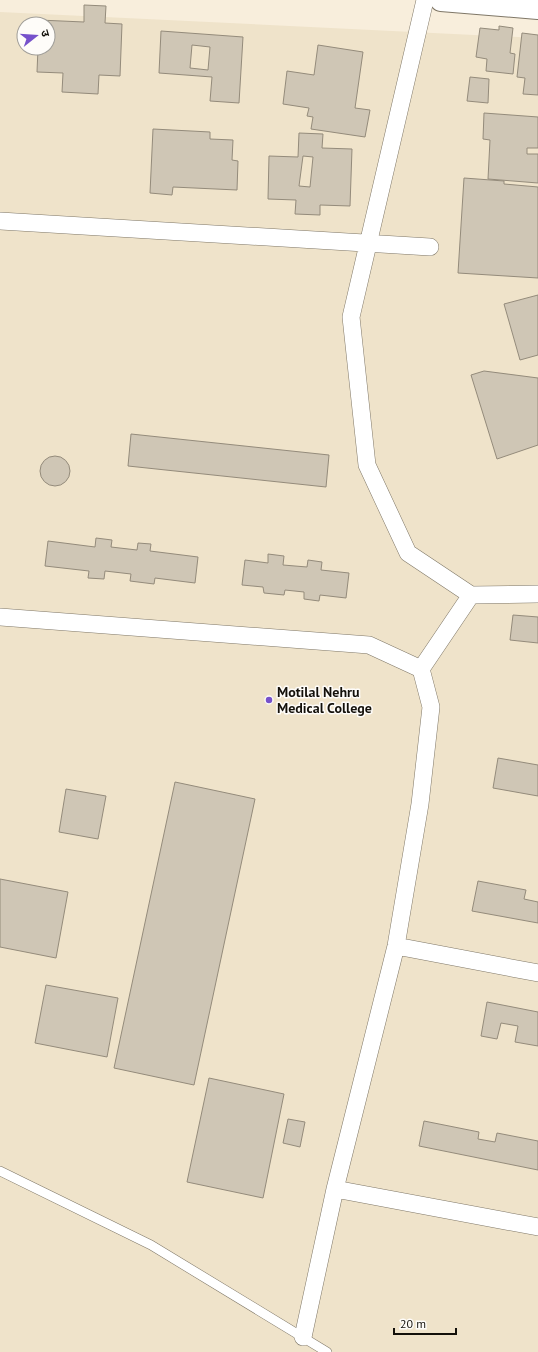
<svg xmlns="http://www.w3.org/2000/svg" width="538" height="1352" viewBox="0 0 538 1352" font-family="'PT Sans','Noto Sans Devanagari',sans-serif">
  <style>
    .built { fill: #efe3ca; fill-rule: evenodd }
    .building { fill: #cfc6b5; stroke: #948b7b; fill-rule: evenodd }
    .lines { fill: none; stroke-linecap: round; stroke-linejoin: round }
    .service-casing { stroke: #7f7767; stroke-width: 10 }
    .minor-casing { stroke: #7f7767; stroke-width: 18 }
    .tertiary-casing { stroke: #7f7767; stroke-width: 24 }
    .service { stroke: #fff; stroke-width: 9 }
    .minor { stroke: #fff; stroke-width: 17 }
    .tertiary { stroke: #fff; stroke-width: 22 }
    .poi-dot { fill: #7651cb; stroke: #fefcf9; stroke-width: 1.5 }
    .labels { text-anchor: middle; stroke-width: 3; stroke-linejoin: round; paint-order: stroke }
    .poi-label { font-size: 14px; font-weight: bold; fill: #13100a; stroke: #fefcf9; text-anchor: start }
  </style>
  <rect width="100%" height="100%" fill="#f8eedc"/>
  <!-- built -->
  <path class="built" d="M0,12L538,38V1352H0ZM24,24H48V48H24Z"/>
  <!-- building -->
  <path class="building" d="M84,5L106,6L105,23L122,24L120,76L99,75L98,94L62,92L63,73L37,72L38,48H48V24H39V20L84,22Z
    M499,26L513,28L510,53L515,54L513,74L486,71L487,59L476,57L480,28L499,30Z
    M161,31L243,37L239,103L210,101L212,77L159,73ZM192,45L210,47L208,70L190,68Z
    M522,33L538,35V95L523,94L525,78L517,77Z
    M318,45L363,52L355,108L370,110L365,137L311,129L313,117L307,116L309,108L283,104L287,71L314,75Z
    M470,77L489,79L488,103L467,101Z
    M484,113L538,117V148H527V154H538V183L488,179L490,140L483,139Z
    M153,129L210,132V139L233,140L232,160L238,161L237,190L173,187L172,195L150,193Z
    M299,133L323,134L322,148L352,149L350,206L320,205V215L295,214L296,200L268,199L269,156L298,157ZM303,156L313,157L310,187L299,186Z
    M464,178L504,181V184L538,187V278L458,273Z
    M538,295V355L520,360L504,304Z
    M484,371L538,378V445L497,459L471,375Z
    M131,434L329,455L326,487L128,466Z
    M40 471a15 15 0 1 1 30 0a15 15 0 1 1-30 0Z
    M96,538L112,540L111,547L137,550L138,543L151,544L150,551L198,557L195,583L155,578L154,584L130,581L131,574L105,571L104,579L88,578L89,571L45,566L48,541L95,547Z
    M268,554L284,556L283,565L307,567L308,560L322,562L321,570L349,573L346,598L320,595L319,601L304,599V592L285,590L284,595L264,593L263,587L242,585L245,560L268,563Z
    M513,615L538,617V643L510,640Z
    M498,758L538,765V796L493,788Z
    M175,782L255,799L194,1085L114,1068Z
    M66,789L106,796L98,839L59,832Z
    M0,879L68,892L56,958L0,947Z
    M478,881L526,890L524,899L538,902V923L472,911Z
    M46,985L118,998L107,1057L35,1043Z
    M487,1002L538,1012V1046L515,1042L518,1026L501,1023L497,1039L481,1036Z
    M209,1078L284,1094L263,1198L187,1182Z
    M288,1119L305,1122L300,1147L283,1143Z
    M424,1121L479,1132L478,1139L495,1142L497,1133L538,1141V1170L419,1146Z"/>
  <g class="lines">
    <!-- service casing -->
    <g class="service-casing">
      <path id="service" d="M0,1171L151,1245L327,1352"/>
    </g>
    <!-- minor casing -->
    <g class="minor-casing">
      <path id="minor" d="M425,0L351,317L367,465L408,553L471,595
        M0,221L430,247
        M0,617L369,645L421,669L431,707L420,804L396,946L335,1189L303,1337
        M421,669L471,595L538,594
        M396,946L538,973
        M335,1189L538,1227"/>
    </g>
    <!-- tertiary casing -->
    <g class="tertiary-casing">
      <path id="tertiary" d="M441,0L538,8"/>
    </g>
    <!-- service -->
    <use href="#service" class="service"/>
    <!-- minor -->
    <use href="#minor" class="minor"/>
    <!-- tertiary -->
    <use href="#tertiary" class="tertiary"/>
  </g>
  <!-- markers -->
  <circle class="poi-dot" cx="269" cy="700" r="4"/>
  <g class="labels">
    <!-- poi labels -->
    <g class="poi-label">
      <text x="277" y="697">Motilal Nehru<tspan x="277" dy="16">Medical College</tspan></text>
    </g>
  </g>
  <!-- north arrow -->
  <g transform="translate(36 36) rotate(73)"><circle r="19" fill="#fefcf9" stroke="#a09e99"/>
  <path d="M0-3L7 15L0 10L-7 15Z" fill="#7651cb"/>
  <text y="-6" font-size="11" font-weight="bold" text-anchor="middle" fill="#13100a">उ</text>
  </g>
  <!-- scale -->
  <path d="M394 1328v6h62v-6" fill="none" stroke="#13100a" stroke-width="2"/>
  <text x="400" y="1328" font-size="12" fill="#13100a" stroke="#fefcf9" stroke-width="3" paint-order="stroke">20 m</text>
</svg>
